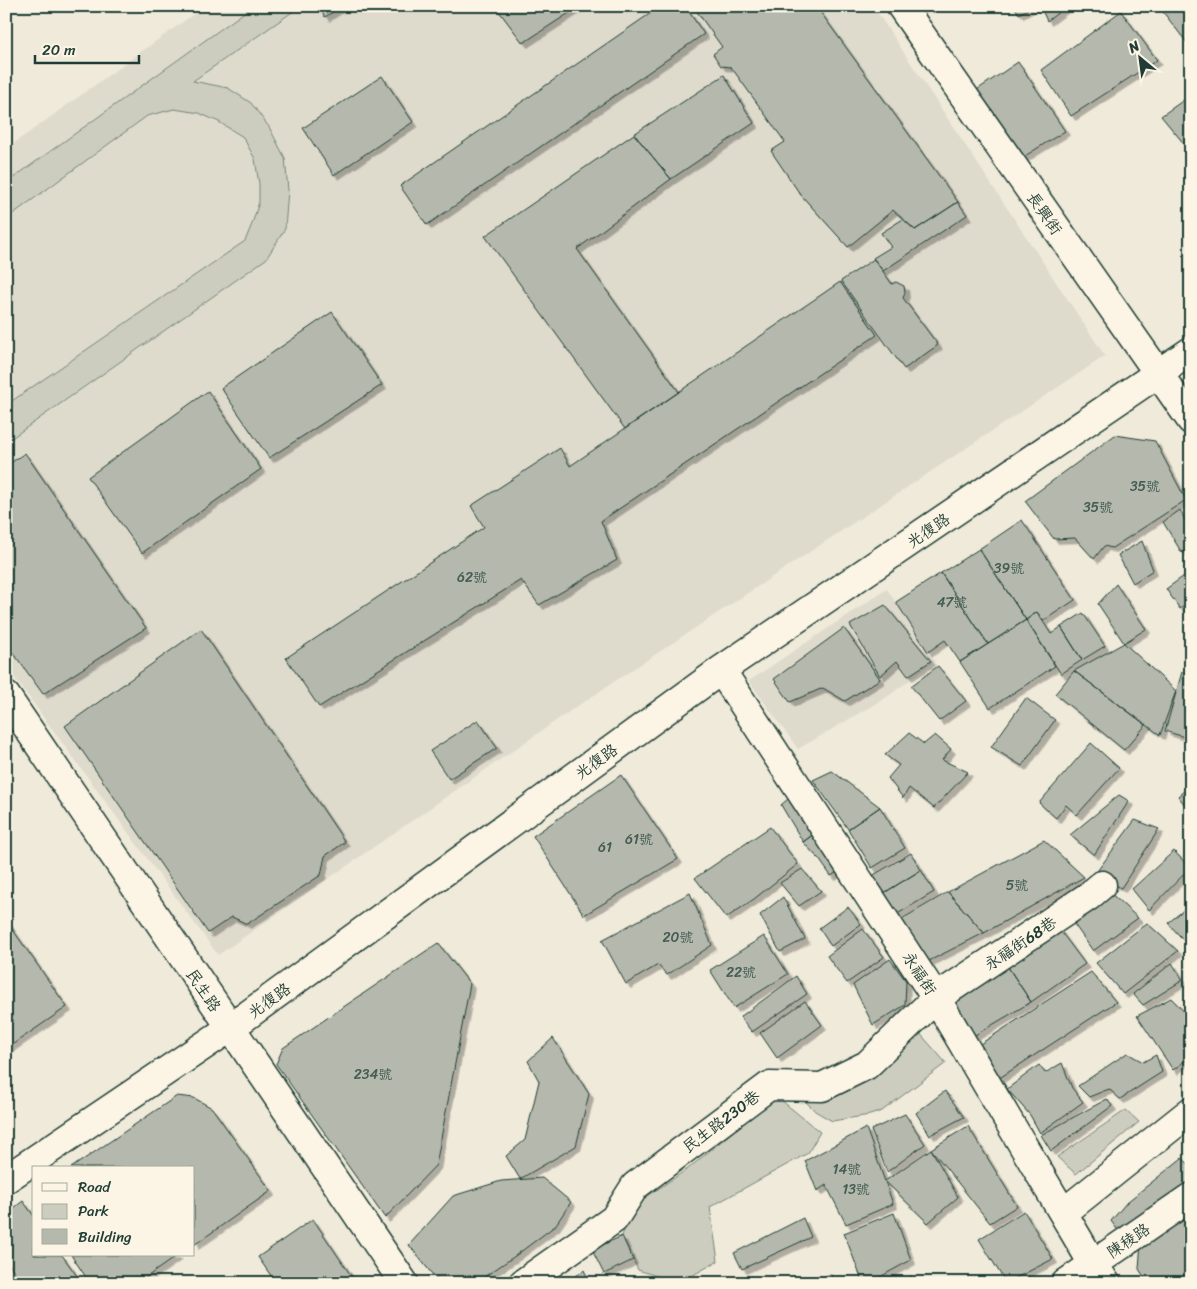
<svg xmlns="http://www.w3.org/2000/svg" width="1197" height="1289" viewBox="0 0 1197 1289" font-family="Sriracha,'LXGW WenKai TC',sans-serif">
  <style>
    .built { fill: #dedbcc }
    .green { fill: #cccdbf; stroke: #76857a }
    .building { fill: #b5b9ad; stroke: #1f3d34; filter: url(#shadow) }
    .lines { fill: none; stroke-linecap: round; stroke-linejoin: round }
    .minor-casing { stroke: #1f3d34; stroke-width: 31 }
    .minor { stroke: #fcf5e5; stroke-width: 28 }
    .labels { text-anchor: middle; stroke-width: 4.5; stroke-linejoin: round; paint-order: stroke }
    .number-label { font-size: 14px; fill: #445c52 }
    .street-label { font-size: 16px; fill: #1f3d34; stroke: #fcf5e5 }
  </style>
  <defs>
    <filter id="shadow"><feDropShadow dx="4.5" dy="4.5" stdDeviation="0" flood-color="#0004"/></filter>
  </defs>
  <rect width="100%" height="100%" fill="#efeada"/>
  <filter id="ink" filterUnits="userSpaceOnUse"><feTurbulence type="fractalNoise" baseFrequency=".02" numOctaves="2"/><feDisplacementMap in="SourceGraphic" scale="10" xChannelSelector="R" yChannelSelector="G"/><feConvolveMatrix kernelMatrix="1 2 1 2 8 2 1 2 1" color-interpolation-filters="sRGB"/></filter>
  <g filter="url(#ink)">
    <!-- built -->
    <path class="built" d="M205,6H873L1105,356L570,711L218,955L6,666V149Z
      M887,589L935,661L887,697L798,749L749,681Z"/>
    <!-- green -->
    <path class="green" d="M253,6H301L193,81L228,88L251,103L269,127L285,158L288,190L285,229L266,259L6,442V405L245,241L252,224L259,202V184L255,159L243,137L219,122L199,113L174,109L147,116L6,219V183Z
      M910,1022L946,1063L882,1111L870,1115L832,1121L815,1111L803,1099Z
      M776,1096L820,1132L808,1153L710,1207L718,1261L679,1283L638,1270L622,1236L633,1206L689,1168Z
      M1126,1110L1139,1122L1076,1174L1057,1157Z"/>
    <!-- building -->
    <path class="building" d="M318,6H342L325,17Z
      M495,6H580L523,43Z
      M661,6H685L704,34L427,225L400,186Z
      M693,6H816L958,202L915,230L893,210L848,247L800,194L771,151L785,142L731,67L721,66L713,54L722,47Z
      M1014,6H1033L1019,14Z
      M1040,6H1067L1047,21Z
      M1163,6H1191V48L1160,8Z
      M1121,11L1157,60L1071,116L1041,70Z
      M1018,62L1065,131L1012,164L965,98Z
      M724,75L754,123L671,179L634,134Z
      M382,76L413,122L334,175L303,128Z
      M1191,95V152L1161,116Z
      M634,134L671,179L577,249L679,392L625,429L485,236Z
      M958,202L967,215L883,271L873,258L891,247L881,233L903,219L915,230Z
      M874,259L892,284L896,282L904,286L905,293L903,298L938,345L904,369L841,281Z
      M840,282L877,335L601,521L617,560L539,605L521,580L319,707L286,658L484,527L471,506L560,448L570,466Z
      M332,312L382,385L269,458L221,388Z
      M208,391L261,469L142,553L88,477Z
      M1115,435L1155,441L1186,500L1112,548L1104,546L1094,559L1075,538L1054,539L1025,501Z
      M25,453L146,628L43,694L6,643V466Z
      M1180,510L1191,532V545L1182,553L1163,522Z
      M1022,520L1075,600L1043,621L1037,612L1026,620L979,549Z
      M1142,541L1153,570L1133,583L1118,555Z
      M979,549L1026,620L988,644L941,573Z
      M1191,571V601L1180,609L1166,589Z
      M941,573L988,644L960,662L945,640L928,652L896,602Z
      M1116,584L1146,629L1124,643L1098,604Z
      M885,605L931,661L908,676L897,661L880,676L850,625Z
      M1037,612L1051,634L1061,627L1082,660L1061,674L1026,620Z
      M1083,613L1105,646L1082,660L1061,627Z
      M1026,620L1055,666L990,708L960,662Z
      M844,628L880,679L845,701L823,688L790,702L774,679Z
      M201,629L345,842L325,856L321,875L247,924L232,917L208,933L65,726Z
      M1124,643L1176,691L1160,735L1074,671Z
      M938,666L966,701L939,721L911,686Z
      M1074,671L1146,725L1124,750L1055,694Z
      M1182,672L1191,674V739L1165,731Z
      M1026,698L1055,720L1022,766L991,747Z
      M478,720L497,748L449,779L430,751Z
      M909,733L924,744L935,735L951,749L942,760L968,772L934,808L909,788L903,798L888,778L899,765L885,755Z
      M1091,743L1119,768L1077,815L1066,805L1056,818L1039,803Z
      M832,771L880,807L848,829L813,780Z
      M621,775L678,859L584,915L533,836Z
      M1191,785V813L1178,796Z
      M795,793L822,828L803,842L781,805Z
      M1119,795L1129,801L1094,855L1070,835Z
      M880,807L905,848L872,868L848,829Z
      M1135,820L1159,829L1121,888L1095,874Z
      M770,827L798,864L754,899L726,918L695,878Z
      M822,828L846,867L831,876L819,859L803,842Z
      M1044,840L1084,877L984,933L948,892Z
      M1174,851L1190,868L1149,910L1132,889Z
      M911,853L921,870L876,898L865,880Z
      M802,869L821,891L799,906L780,883Z
      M921,870L934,892L889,919L876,898Z
      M1108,891L1138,918L1093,951L1069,917Z
      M948,892L984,933L923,964L895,923Z
      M690,893L712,945L667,975L658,965L626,984L602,940Z
      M783,897L805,939L780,952L760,915Z
      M1191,904V948L1168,923Z
      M848,907L861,924L831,946L819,928Z
      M6,920L67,1007L6,1049Z
      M1147,923L1178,951L1123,994L1096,963Z
      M863,929L884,957L847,983L827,956Z
      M1059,929L1085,964L1031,1002L1004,961Z
      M764,936L788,974L734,1008L710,970Z
      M438,943L470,984L436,1165L385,1218L276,1064L283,1048Z
      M890,959L906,981L905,1005L873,1025L853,985Z
      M1004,961L1031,1002L970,1038L946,1002Z
      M1172,963L1183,980L1143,1005L1133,994Z
      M1091,972L1116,1002L998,1079L977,1046Z
      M796,976L807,994L752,1032L740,1017Z
      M1171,998L1191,1019V1056L1173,1070L1137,1016Z
      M805,1001L822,1025L777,1058L760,1033Z
      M553,1038L589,1094L576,1146L520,1179L506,1156L525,1140L539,1081L528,1061Z
      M1127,1053L1143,1062L1156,1055L1162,1072L1120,1099L1109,1089L1089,1097L1078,1086Z
      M1062,1063L1072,1088L1083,1102L1040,1133L1030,1115L1007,1089L1039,1065L1045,1073Z
      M945,1091L964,1117L930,1135L916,1113Z
      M177,1096L194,1098L212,1108L271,1191L194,1245V1168H71Z
      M1107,1099L1112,1106L1051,1151L1041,1135Z
      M905,1114L925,1144L887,1172L871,1130Z
      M968,1126L1017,1206L990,1223L931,1149Z
      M866,1128L893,1204L846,1224L826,1185L817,1191L805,1161Z
      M931,1149L958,1197L928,1223L885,1181Z
      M1182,1158L1191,1166V1184L1123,1237L1111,1221L1127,1202Z
      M542,1178L571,1202L555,1226L515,1256L475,1283H442L436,1279L409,1245L453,1196L501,1181Z
      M23,1201L34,1216V1255H62L82,1283H22L6,1260V1214Z
      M1187,1210L1191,1216V1275L1179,1283H1148L1139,1269L1141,1242Z
      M1024,1211L1053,1259L1006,1283L979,1239Z
      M894,1213L911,1260L869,1283H863L844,1233Z
      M803,1218L811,1237L742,1269L734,1253Z
      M313,1219L356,1283H276L258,1257Z
      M622,1236L633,1260L604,1274L592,1250Z
      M71,1255H178L138,1283H90Z
      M584,1270L590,1283H579L576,1276Z
      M831,1274L834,1283H807Z
      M569,1276L573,1283H559Z
      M911,1276L916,1283H902Z
      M236,1277L241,1283H229Z"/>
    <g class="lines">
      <!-- minor casing -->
      <g class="minor-casing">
        <path id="minor" d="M901,6L1191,420
          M721,670L936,998L1093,1264L1106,1283
          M6,696L404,1283
          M6,1179L230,1028L721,670L1191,351
          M1063,1213L1191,1111
          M523,1283L614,1219L635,1186L769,1086L822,1087L867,1065L936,998L1089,896L1102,885
          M1066,1283L1191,1197"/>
      </g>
      <!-- minor -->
      <use href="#minor" class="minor"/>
    </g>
  </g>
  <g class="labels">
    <!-- number labels -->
    <g class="number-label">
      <text x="1145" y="491">35號</text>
      <text x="1098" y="512">35號</text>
      <text x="1009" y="573">39號</text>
      <text x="472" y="582">62號</text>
      <text x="952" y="607">47號</text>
      <text x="639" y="844">61號</text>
      <text x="605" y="852">61</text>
      <text x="1017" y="890">5號</text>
      <text x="678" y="942">20號</text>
      <text x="741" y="977">22號</text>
      <text x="373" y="1079">234號</text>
      <text x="847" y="1174">14號</text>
      <text x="856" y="1194">13號</text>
    </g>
    <!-- street labels -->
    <g class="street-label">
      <text transform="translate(1045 213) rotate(55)" y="6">長興街</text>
      <text transform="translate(928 530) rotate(-34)" y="6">光復路</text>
      <text transform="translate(596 761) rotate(-36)" y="6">光復路</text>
      <text transform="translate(1020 943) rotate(-34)" y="6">永福街68巷</text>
      <text transform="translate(920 973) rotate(57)" y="6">永福街</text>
      <text transform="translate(204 990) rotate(56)" y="6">民生路</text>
      <text transform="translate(269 1000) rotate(-36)" y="6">光復路</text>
      <text transform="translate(721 1121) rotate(-37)" y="6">民生路230巷</text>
      <text transform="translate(1128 1240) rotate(-34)" y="6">陳稜路</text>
    </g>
  </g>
  <!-- margin -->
  <rect width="1197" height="1289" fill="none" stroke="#fcf5e5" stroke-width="25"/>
  <rect x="12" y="12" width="1172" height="1264" fill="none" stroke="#1f3d34" stroke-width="2" filter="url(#ink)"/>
  <!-- legend -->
  <rect x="32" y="1166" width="162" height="90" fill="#fcf5e5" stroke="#a4ab9e"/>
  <rect x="42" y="1183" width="25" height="8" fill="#fcf5e5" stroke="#a4ab9e"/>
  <text x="78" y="1192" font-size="15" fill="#1f3d34">Road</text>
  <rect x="42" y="1204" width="25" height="15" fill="#cccdbf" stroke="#a4ab9e"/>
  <text x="78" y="1216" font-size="15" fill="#1f3d34">Park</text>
  <rect x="42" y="1229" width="25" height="15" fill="#b5b9ad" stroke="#a4ab9e"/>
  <text x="78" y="1242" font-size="15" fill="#1f3d34">Building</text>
  <!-- north arrow -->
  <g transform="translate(1140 58) rotate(331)" stroke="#fcf5e5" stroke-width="4" paint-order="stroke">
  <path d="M0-4L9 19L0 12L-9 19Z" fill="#1f3d34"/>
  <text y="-8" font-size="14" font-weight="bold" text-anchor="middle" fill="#1f3d34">N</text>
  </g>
  <!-- scale -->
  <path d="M35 55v8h104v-8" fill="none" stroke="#1f3d34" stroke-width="2.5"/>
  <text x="42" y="55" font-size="15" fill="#1f3d34" stroke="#fcf5e5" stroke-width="4" paint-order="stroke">20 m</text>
</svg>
